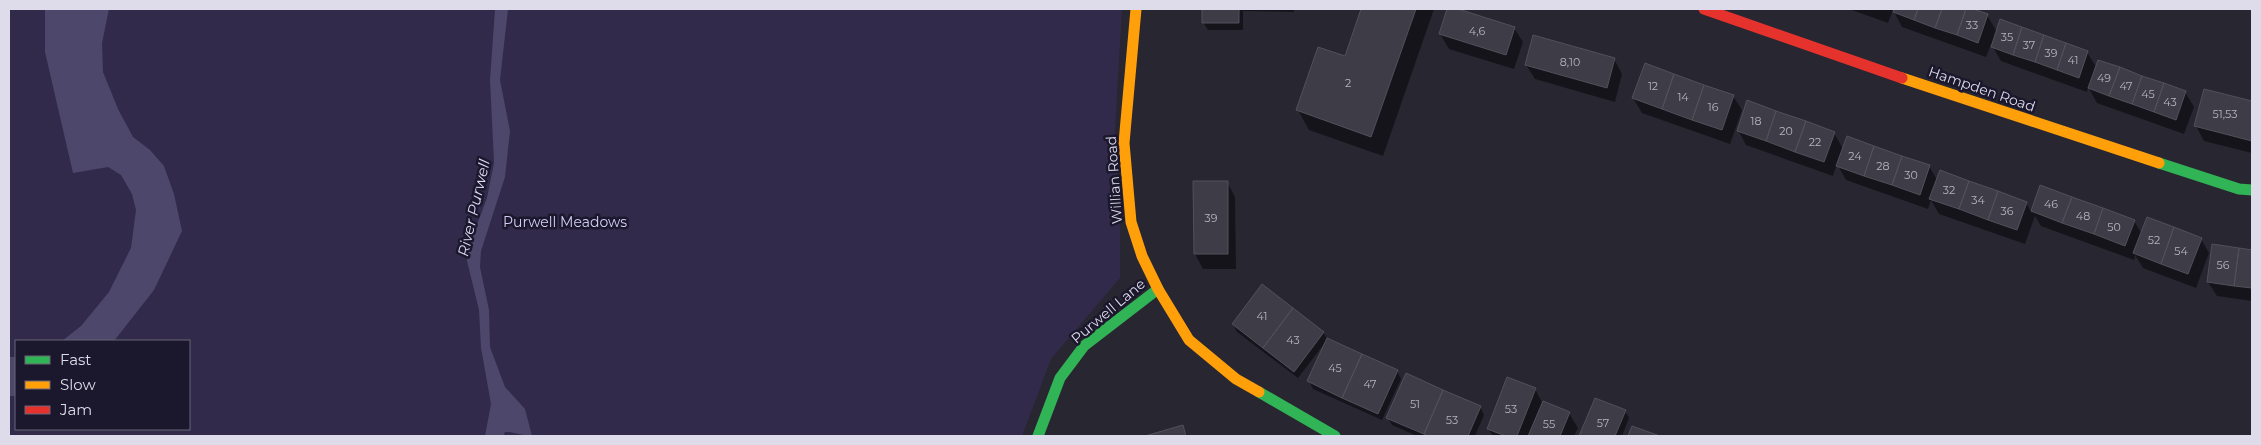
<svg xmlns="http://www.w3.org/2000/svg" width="2261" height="445" viewBox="0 0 2261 445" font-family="Montserrat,sans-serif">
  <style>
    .green { fill: #312a4a; fill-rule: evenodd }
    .water { fill: #4d476c }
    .shadow { fill: #0007 }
    .building { fill: #3e3c47; stroke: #52505b }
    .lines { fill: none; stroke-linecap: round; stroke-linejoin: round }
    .fast { stroke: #30b455; stroke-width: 11 }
    .slow { stroke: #ff9f0a; stroke-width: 11 }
    .jam { stroke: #e5322d; stroke-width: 11 }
    .labels { text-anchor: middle; stroke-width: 5; stroke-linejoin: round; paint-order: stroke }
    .number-label { font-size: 11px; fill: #b6b4c2 }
    .street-label { font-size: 14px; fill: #dedceb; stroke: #1b172c }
    .park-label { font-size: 14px; fill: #d4cef8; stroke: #1b172c }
    .water-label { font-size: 15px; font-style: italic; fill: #dedaf7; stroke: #1b172c }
  </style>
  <rect width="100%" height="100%" fill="#282631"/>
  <!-- green -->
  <path class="green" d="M9,9H1122L1115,130L1120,231V278L1051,359L1022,436H9ZM16,341H189V429H16Z"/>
  <!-- water -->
  <path class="water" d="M45,9H109L102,43L103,72L118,109L133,137L150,150L164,166L174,194L182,231L154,290L114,341H62L81,326L109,292L131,248L136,210L132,194L121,175L108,167L73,173L45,52Z
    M495,9H508L500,80L510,131L505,177L481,251L480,267L489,310L490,347L505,387L525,409L532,436C522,436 515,432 505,432L503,436H485L491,404L481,348L479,310L467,261L468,248L487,198L494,163L490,80Z
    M9,357H16V396H9Z"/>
  <!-- shadow -->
  <path class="shadow" d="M1203,9H1294V12L1243,11V30H1208L1203,22Z
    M1363,9H1434L1383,156L1309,130L1298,110L1346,58Z
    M1448,9L1514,28L1523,42L1514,69L1449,49L1440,34Z
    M1849,9H1969L1987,15L1997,32L2087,52L2096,67L2185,92L2194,107L2184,134L2097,103L2088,87L2087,92L2001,61L1991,44L1986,57L1902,27L1893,10L1888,23Z
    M1614,59L1622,74L1615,102L1535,79L1526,65Z
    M2205,90L2252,102V153L2204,141L2196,126Z
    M1733,96L1742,110L1730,144L1642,113L1633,98Z
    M1738,130L1834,133L1843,149L1929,166L1937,180L2026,203L2032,213L2041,187L2134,221L2142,234L2201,239L2209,253L2196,288L2143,268L2135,255L2134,260L2041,226L2035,216L2025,244L1939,214L1931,200L1928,209L1846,180L1837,164L1833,176L1746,145Z
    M1227,182L1235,197L1236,269H1203L1195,254L1194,183Z
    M2213,246L2252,251V301L2217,296L2208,282Z
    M1233,324L1323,332L1327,339L1397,371L1401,379L1382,420L1313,389L1309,381L1324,344L1298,378L1237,332Z
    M1535,389L1543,404L1569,413L1578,428L1574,436H1493L1488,429Z
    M1596,399L1625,411L1629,418L1622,436H1581Z
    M1480,407L1484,415L1475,436H1417L1392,425L1388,418Z
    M1182,427L1188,436H1149Z"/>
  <!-- building -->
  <path class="building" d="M1202,9H1239V23H1202Z
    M1361,9H1416L1371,137L1296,110L1318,47L1345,56Z
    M1447,9H1458L1515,27L1506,55L1439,34Z
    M1894,9H1918L1914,20L1893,12Z
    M1918,9H1942L1935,28L1914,20Z
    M1942,9H1966L1957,35L1935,28Z
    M1966,9H1973L1988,14L1978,43L1957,35Z
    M2000,19L2022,27L2013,55L1991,47Z
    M2022,27L2044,35L2035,62L2013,55Z
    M1533,35L1615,58L1607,88L1525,65Z
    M2044,35L2066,43L2057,70L2035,62Z
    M2066,43L2088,51L2079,78L2057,70Z
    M2098,60L2120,67L2109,96L2088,88Z
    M1645,63L1674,74L1662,109L1632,98Z
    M2120,67L2142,76L2132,104L2109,96Z
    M1674,74L1704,85L1692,120L1662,109Z
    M2142,76L2164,83L2154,112L2132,104Z
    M2164,83L2186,91L2176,120L2154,112Z
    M1704,85L1734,95L1722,130L1692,120Z
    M2204,89L2252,101V141L2194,126Z
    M1747,100L1776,111L1766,141L1737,131Z
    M1776,111L1806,121L1795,152L1766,141Z
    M1806,121L1835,132L1824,162L1795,152Z
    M1847,136L1874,146L1864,176L1836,166Z
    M1874,146L1902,156L1892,185L1864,176Z
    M1902,156L1930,165L1920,195L1892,185Z
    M1940,170L1969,181L1959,209L1929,199Z
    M1193,181H1228V254H1194Z
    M1969,181L1998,191L1988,220L1959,209Z
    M2040,185L2072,197L2062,223L2031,211Z
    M1998,191L2027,202L2017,230L1988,220Z
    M2072,197L2103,208L2094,234L2062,223Z
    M2103,208L2135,220L2125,246L2094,234Z
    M2147,217L2174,227L2161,264L2133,253Z
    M2174,227L2202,238L2188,274L2161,264Z
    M2212,244L2239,248L2234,286L2207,282Z
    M2239,248L2252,250V288L2234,286Z
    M1262,284L1293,308L1263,348L1232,324Z
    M1293,308L1324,332L1294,372L1263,348Z
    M1327,338L1362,354L1342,398L1307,381Z
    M1362,354L1398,370L1378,414L1342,398Z
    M1406,373L1443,390L1424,434L1386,418Z
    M1507,377L1536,388L1517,436H1506L1487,429Z
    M1443,390L1481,406L1468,436H1428L1424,434Z
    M1595,398L1626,410L1615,436H1579Z
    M1543,401L1570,412L1560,436H1528Z
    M1183,425L1186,436H1145Z
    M1632,426L1660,436H1628Z"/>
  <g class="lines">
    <!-- fast -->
    <path class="fast" d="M2159,163L2239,189L2252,190
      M1259,392L1335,436
      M1038,436L1060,378L1084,346L1158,289"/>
    <!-- slow -->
    <path class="slow" d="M1136,9L1124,143L1131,222L1142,256L1158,289L1189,340L1236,379L1259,392
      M1902,78L2159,163"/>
    <!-- jam -->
    <path class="jam" d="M1704,9L1902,78"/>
  </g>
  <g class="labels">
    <!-- number labels -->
    <g class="number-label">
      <text x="1972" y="29">33</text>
      <text x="1477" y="35">4,6</text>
      <text x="2007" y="41">35</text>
      <text x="2029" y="49">37</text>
      <text x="2051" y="57">39</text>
      <text x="2073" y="64">41</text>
      <text x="1570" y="66">8,10</text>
      <text x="2104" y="82">49</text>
      <text x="1348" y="87">2</text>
      <text x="1653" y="90">12</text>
      <text x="2126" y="90">47</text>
      <text x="2148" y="98">45</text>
      <text x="1683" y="101">14</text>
      <text x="2170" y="106">43</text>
      <text x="1713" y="111">16</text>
      <text x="2225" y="118">51,53</text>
      <text x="1756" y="125">18</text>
      <text x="1786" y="135">20</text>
      <text x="1815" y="146">22</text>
      <text x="1855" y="160">24</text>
      <text x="1883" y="170">28</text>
      <text x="1911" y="179">30</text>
      <text x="1949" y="194">32</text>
      <text x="1978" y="204">34</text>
      <text x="2051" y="208">46</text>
      <text x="2007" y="215">36</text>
      <text x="2083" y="220">48</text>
      <text x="1211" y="222">39</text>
      <text x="2114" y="231">50</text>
      <text x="2154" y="244">52</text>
      <text x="2181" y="255">54</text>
      <text x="2223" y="269">56</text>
      <text x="1262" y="320">41</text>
      <text x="1293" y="344">43</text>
      <text x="1335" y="372">45</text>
      <text x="1370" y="388">47</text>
      <text x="1415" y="408">51</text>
      <text x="1511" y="413">53</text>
      <text x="1452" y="424">53</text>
      <text x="1603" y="427">57</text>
      <text x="1549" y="428">55</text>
    </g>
    <!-- street labels -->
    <g class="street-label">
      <text transform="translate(1982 89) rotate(19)" y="5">Hampden Road</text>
      <text transform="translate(1114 180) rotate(-94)" y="5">Willian Road</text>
      <text transform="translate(1108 311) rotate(-40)" y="5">Purwell Lane</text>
    </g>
    <!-- park labels -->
    <g class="park-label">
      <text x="565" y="227">Purwell Meadows</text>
    </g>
    <!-- water labels -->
    <g class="water-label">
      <text transform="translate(474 208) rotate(-77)" y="5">River Purwell</text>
    </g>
  </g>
  <!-- border -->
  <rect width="2261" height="445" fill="none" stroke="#dedceb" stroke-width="20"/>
  <!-- legend -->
  <rect x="15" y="340" width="175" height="90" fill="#1b172c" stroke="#696678"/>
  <rect x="25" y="356" width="25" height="8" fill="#30b455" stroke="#696678"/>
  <text x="60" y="365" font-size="15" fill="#dedceb">Fast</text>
  <rect x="25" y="381" width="25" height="8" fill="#ff9f0a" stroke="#696678"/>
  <text x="60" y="390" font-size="15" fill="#dedceb">Slow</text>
  <rect x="25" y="406" width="25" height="8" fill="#e5322d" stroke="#696678"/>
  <text x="60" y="415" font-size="15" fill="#dedceb">Jam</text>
</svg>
